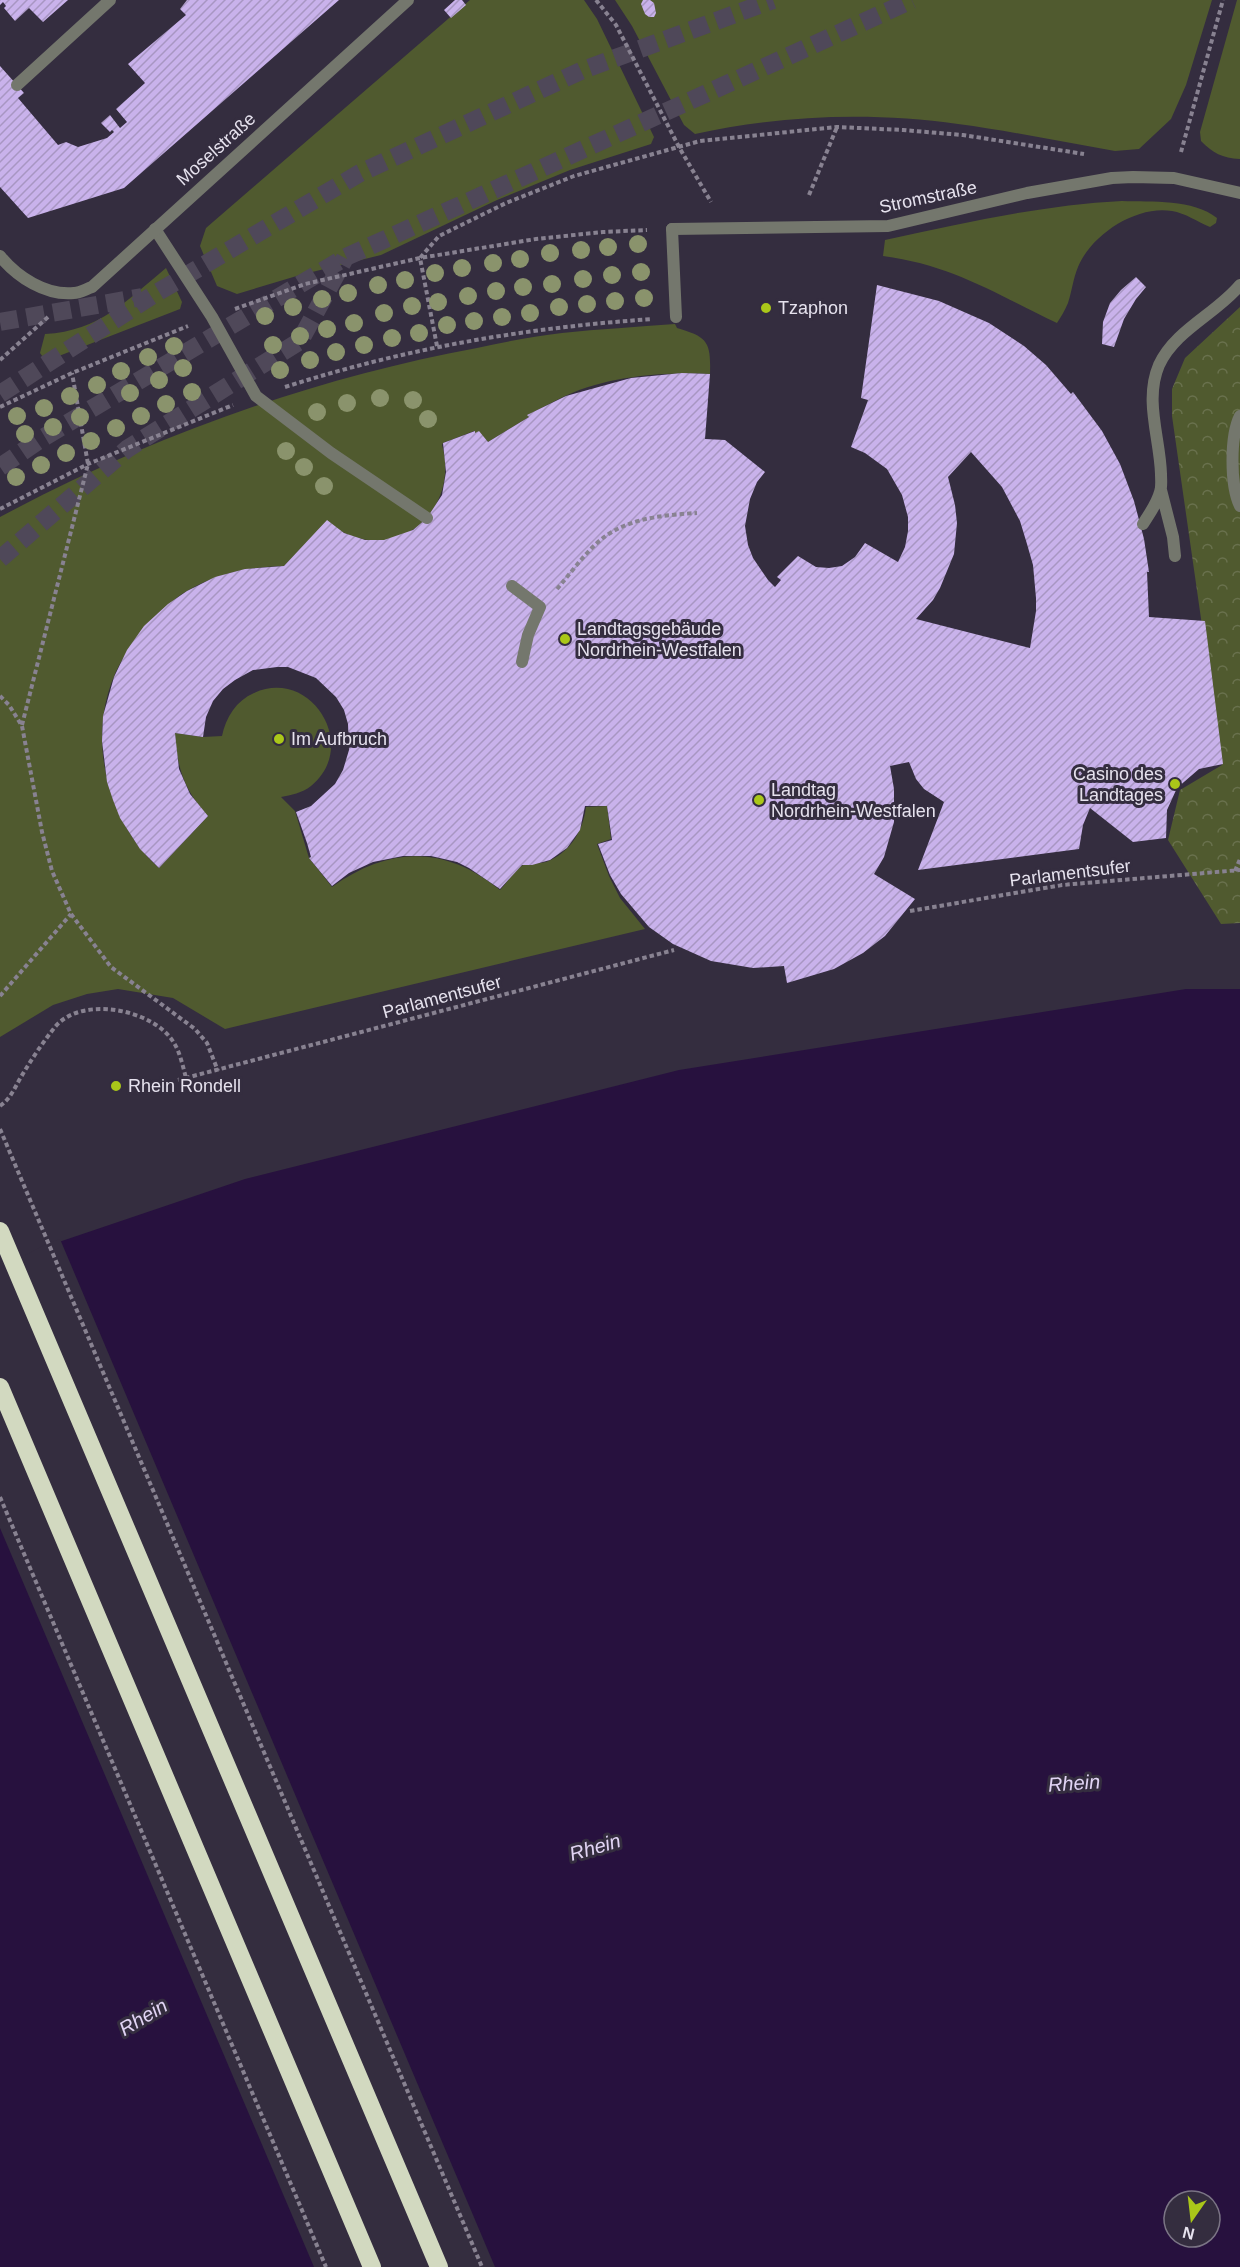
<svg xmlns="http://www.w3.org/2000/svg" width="1240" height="2267" viewBox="0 0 1240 2267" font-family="Arial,sans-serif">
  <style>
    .grass { fill: #505a2f }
    .forest { fill: url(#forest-crowns) }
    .water { fill: #27113e; fill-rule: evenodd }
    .pier { fill: #342d3f }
    .building { fill: url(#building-hatch); fill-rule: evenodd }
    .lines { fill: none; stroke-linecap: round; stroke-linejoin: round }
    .highway-tunnel { stroke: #4f4859; stroke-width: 18; stroke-dasharray: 18 9; stroke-linecap: butt }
    .path { stroke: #888291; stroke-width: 4; stroke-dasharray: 4.5 3; stroke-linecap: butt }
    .lane { stroke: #74776d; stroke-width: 12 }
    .street { stroke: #74776d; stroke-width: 12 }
    .highway { stroke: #d2d9c0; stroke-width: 18 }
    .tree { fill: #8a936c }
    .poi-dot { fill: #aac719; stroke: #342d3f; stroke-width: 2 }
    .labels { text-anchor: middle; stroke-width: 6; stroke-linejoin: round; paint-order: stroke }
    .street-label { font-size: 18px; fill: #e6e2ee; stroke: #342d3f }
    .poi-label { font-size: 18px; fill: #e6e2ee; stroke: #342d3f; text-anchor: start }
    .water-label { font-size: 20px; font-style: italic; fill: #e1d4f4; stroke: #342d3f }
  </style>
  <defs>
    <pattern id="forest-crowns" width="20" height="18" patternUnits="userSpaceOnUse" patternTransform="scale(1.5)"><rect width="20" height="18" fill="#505a2f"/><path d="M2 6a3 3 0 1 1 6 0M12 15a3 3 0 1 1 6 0" fill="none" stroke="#69714d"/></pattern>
    <pattern id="building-hatch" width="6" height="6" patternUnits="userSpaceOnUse" patternTransform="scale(1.5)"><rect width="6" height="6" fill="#c9b2eb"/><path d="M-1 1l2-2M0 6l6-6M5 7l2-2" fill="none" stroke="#a896c2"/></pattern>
  </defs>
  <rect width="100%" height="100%" fill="#342d3f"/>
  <!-- grass -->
  <path class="grass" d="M470,0H584L597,19L654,137L651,144L570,170L497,200L381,255L300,275L237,294L217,286L200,246L206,228Z
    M615,0H1212L1186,85L1171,119L1139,149L1115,151C1063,142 1011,131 958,124C872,112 780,115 695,134L684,125L632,26Z
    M1237,0H1240V159C1222,158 1213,153 1201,141L1200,132Z
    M1122,201C1152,202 1193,199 1217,218L1216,223L1210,227C1198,222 1185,213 1172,211C1136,205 1091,235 1078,267C1073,279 1072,291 1068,303C1065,310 1061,317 1057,323C996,294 952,265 883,256L885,240C964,223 1042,205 1122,201Z
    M166,268L182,302L180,309L46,361L40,353L45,334C100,331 126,301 166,268Z
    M675,324L677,328C708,337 711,342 710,374C661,372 609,376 565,396C552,402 540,409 528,415L529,417L488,442L479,432L475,433L474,431L443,443L442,445C458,500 413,555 354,537C344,534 335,527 327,521L284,566C249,567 218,573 187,591C171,600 160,614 147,628C141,635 132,643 127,652C82,719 101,816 159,868L208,816C184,790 177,768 175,733L203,737L222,736C226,717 236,701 254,693C311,667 360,746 311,786C302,793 291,795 281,797L295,811L309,858L332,887C389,846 445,845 500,890C505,885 517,868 523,865C529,863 539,864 546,862C570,853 583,831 586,807L607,806L611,839L597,844L609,876L620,898L645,929L225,1029L173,998L118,989L87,994L53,1005L0,1037V517C150,437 310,379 477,348C505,342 534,336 562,333C599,329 637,327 675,324Z"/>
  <!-- forest -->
  <path class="forest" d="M1240,307V923L1221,924L1168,840L1180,790L1222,765L1172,416V389L1185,358Z"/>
  <!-- water -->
  <path class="water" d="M1186,989H1240V2267H0V1272L50,1245L245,1179L679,1070ZM1174,2201H1210V2237H1174Z"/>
  <!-- pier -->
  <path class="pier" d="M60,1239L495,2267H314L0,1528V1269L48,1243Z"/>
  <!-- building -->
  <path class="building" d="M0,0H68L43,22L29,8L15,21L4,8L6,6L3,2L0,5Z
    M187,0H339L124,188L28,218L0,187V66L24,93L18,98L58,145L66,142L78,147L107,138L114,132L112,130L110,132L101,123L110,115L120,128L127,122L116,109L145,83L128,64L186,15L180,9Z
    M455,0H462L466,5L451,18L444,10Z
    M643,0H650L654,3L656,13L654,17H649L645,14L641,4Z
    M1136,277L1146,287L1136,299L1124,319L1114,347L1102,344L1103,322L1110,303L1121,290Z
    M877,285L939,301L989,323L1024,346L1046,365L1071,394L1073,392L1102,431L1120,464L1134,501L1144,539L1149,572H1147L1149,617L1205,621L1223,764L1199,769L1177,788L1167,810L1166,838L1133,842L1090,808L1083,825L1079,849L918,870L944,802L924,789L916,779L909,762L890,766L894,789V822L884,857L874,874L915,899L885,936L863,953L834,969L787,983L784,966L753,968L711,961L673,944L649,927L621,894L610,875L598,844L612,840L607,806H585L580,830L567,848L550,860L532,865H522L500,889L469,868L457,862L431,856H403L373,862L349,873L332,886L309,858L311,857L307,843L296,812L311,806L335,784L343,770L349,750L348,724L344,710L336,697L316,678L288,667H277L253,670L235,680L223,689L213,701L206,717L203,737L175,733L179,769L190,794L208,816L159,868L140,849L120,818L113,800L107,782L102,741L103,716L114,677L127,650L144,626L168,604L187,591L215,577L245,569L284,566L327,520L344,533L365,540H384L413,530L427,518L442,495L446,472L443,443L475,431V433L479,431L488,442L529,417L527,415L566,396L631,378L682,373L710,374L705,439L725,440L765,472L757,482L750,499L745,526L748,545L753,558L768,580L775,587L781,580L777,577L798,556L816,567L829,568L842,566L855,557L865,543L898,562L905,547L908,531V517L902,495L887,469L865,453L851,447L868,400L861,398ZM971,452L1002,487L1020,521L1027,544L1033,565L1036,598V611L1030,648L916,619L933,600L940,588L954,554L957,523L955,505L948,477Z"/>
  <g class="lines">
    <!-- highway-tunnel -->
    <path class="highway-tunnel" d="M0,322L142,297
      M0,394L153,295L360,173L583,70L773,0
      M0,467L41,439L346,257L912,0
      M0,559L127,449L300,341L345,258"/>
    <!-- path -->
    <path class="path" d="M596,0L616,25L679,147L711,202
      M1181,152L1223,0
      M809,195L837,127
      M235,309L305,284L420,258L536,239L603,232L647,230
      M437,346L420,258L439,236L506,203L574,176L700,141L837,127L903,130L963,135L1084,154
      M0,360L48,317
      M285,387C407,348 524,328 652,319
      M0,407L72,373L188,326
      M0,509L88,464L233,405
      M557,589C570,574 582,557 597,543C624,518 663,515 697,513
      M0,696L9,705L22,726L42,832L52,871L71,914L111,967L195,1029L207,1043L218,1071
      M22,725L88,464L72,373
      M1235,871L1240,859
      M910,911L1062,885L1240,870
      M0,996L71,914
      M178,1080L674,950
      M0,1106C11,1098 14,1089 21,1077C31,1060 43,1042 55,1027C81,995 154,1009 174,1043C180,1052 183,1067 186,1078
      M0,1129L482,2267
      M0,1497L326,2267"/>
    <!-- lane -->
    <path class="lane" d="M17,85L110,0
      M155,229L212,317L256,396L331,453L427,518
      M672,229L888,226L1027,193L1112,178L1133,177L1174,178L1240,193
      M1240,416C1230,436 1230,485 1240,506
      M1161,490L1173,537L1175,556
      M1143,524C1149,514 1157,504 1160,492C1162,487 1161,480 1161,474C1160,438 1144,400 1159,365C1175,330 1216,314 1240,285
      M512,586L540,607L528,635L522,662"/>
    <!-- street -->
    <path class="street" d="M672,229L676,317
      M0,256C17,277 46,296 74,293C80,293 86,289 92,287L408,0"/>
    <!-- highway -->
    <path class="highway" d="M0,1231L439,2267
      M0,1387L372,2267"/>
  </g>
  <!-- trees -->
  <g class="tree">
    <circle cx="638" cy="244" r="9"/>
    <circle cx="608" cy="247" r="9"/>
    <circle cx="581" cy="250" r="9"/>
    <circle cx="550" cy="253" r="9"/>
    <circle cx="520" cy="259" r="9"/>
    <circle cx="493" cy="263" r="9"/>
    <circle cx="462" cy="268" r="9"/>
    <circle cx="641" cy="272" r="9"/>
    <circle cx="435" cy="273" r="9"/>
    <circle cx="612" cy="275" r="9"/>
    <circle cx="583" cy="279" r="9"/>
    <circle cx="405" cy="280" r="9"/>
    <circle cx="552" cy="284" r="9"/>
    <circle cx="378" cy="285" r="9"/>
    <circle cx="523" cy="287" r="9"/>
    <circle cx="496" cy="291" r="9"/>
    <circle cx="348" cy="293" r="9"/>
    <circle cx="468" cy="296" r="9"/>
    <circle cx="644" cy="298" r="9"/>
    <circle cx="322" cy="299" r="9"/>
    <circle cx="615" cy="301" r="9"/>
    <circle cx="438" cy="302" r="9"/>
    <circle cx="587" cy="304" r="9"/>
    <circle cx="412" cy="306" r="9"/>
    <circle cx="293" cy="307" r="9"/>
    <circle cx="559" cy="307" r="9"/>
    <circle cx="384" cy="313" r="9"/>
    <circle cx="530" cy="313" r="9"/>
    <circle cx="265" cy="316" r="9"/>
    <circle cx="502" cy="317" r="9"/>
    <circle cx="474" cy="321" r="9"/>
    <circle cx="354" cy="323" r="9"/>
    <circle cx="447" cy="325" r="9"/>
    <circle cx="327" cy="329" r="9"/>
    <circle cx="419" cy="333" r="9"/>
    <circle cx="300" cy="336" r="9"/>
    <circle cx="392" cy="338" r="9"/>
    <circle cx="273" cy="345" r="9"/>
    <circle cx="364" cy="345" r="9"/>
    <circle cx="174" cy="346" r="9"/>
    <circle cx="336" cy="352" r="9"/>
    <circle cx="148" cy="357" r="9"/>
    <circle cx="310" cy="360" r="9"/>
    <circle cx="183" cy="368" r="9"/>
    <circle cx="280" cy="370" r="9"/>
    <circle cx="121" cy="371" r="9"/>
    <circle cx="159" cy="380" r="9"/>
    <circle cx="97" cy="385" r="9"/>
    <circle cx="192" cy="392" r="9"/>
    <circle cx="130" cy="393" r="9"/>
    <circle cx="70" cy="396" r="9"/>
    <circle cx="380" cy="398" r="9"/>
    <circle cx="413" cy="400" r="9"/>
    <circle cx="347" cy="403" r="9"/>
    <circle cx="166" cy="404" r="9"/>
    <circle cx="44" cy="408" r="9"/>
    <circle cx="317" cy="412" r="9"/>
    <circle cx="17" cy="416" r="9"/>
    <circle cx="141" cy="416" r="9"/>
    <circle cx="80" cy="417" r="9"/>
    <circle cx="428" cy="419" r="9"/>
    <circle cx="53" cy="427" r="9"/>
    <circle cx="116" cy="428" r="9"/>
    <circle cx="25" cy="434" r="9"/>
    <circle cx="91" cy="441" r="9"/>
    <circle cx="286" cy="451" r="9"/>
    <circle cx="66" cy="453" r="9"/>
    <circle cx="41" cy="465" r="9"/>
    <circle cx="304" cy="467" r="9"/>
    <circle cx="16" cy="477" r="9"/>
    <circle cx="324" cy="486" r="9"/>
  </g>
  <!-- markers -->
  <g class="poi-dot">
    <circle cx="766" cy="308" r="6"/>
    <circle cx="565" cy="639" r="6"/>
    <circle cx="279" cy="739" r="6"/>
    <circle cx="1175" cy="784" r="6"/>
    <circle cx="759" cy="800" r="6"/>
    <circle cx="116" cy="1086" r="6"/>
  </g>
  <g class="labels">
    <!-- street labels -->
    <g class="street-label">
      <text transform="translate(216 149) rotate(-42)" y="6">Moselstraße</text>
      <text transform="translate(928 197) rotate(-12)" y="6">Stromstraße</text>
      <text transform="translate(1070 873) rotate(-7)" y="6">Parlamentsufer</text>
      <text transform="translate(442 997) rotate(-15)" y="6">Parlamentsufer</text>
    </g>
    <!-- poi labels -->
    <g class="poi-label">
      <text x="778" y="314">Tzaphon</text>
      <text x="577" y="635">Landtagsgebäude<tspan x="577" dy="21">Nordrhein-Westfalen</tspan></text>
      <text x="291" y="745">Im Aufbruch</text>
      <text x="1163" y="780" text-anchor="end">Casino des<tspan x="1163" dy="21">Landtages</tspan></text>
      <text x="771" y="796">Landtag<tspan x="771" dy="21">Nordrhein-Westfalen</tspan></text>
      <text x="128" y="1092">Rhein Rondell</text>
    </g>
    <!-- water labels -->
    <g class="water-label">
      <text transform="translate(1074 1783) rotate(-4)" y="7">Rhein</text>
      <text transform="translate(595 1847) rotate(-16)" y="7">Rhein</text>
      <text transform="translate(143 2017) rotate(-31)" y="7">Rhein</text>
    </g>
  </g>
  <!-- north arrow -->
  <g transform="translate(1192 2219) rotate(194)"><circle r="28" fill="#342d3f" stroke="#7b7585" stroke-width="1.5"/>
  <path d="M0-4.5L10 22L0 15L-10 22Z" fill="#aac719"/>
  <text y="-9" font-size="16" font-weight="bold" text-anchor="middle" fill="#e6e2ee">N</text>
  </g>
</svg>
